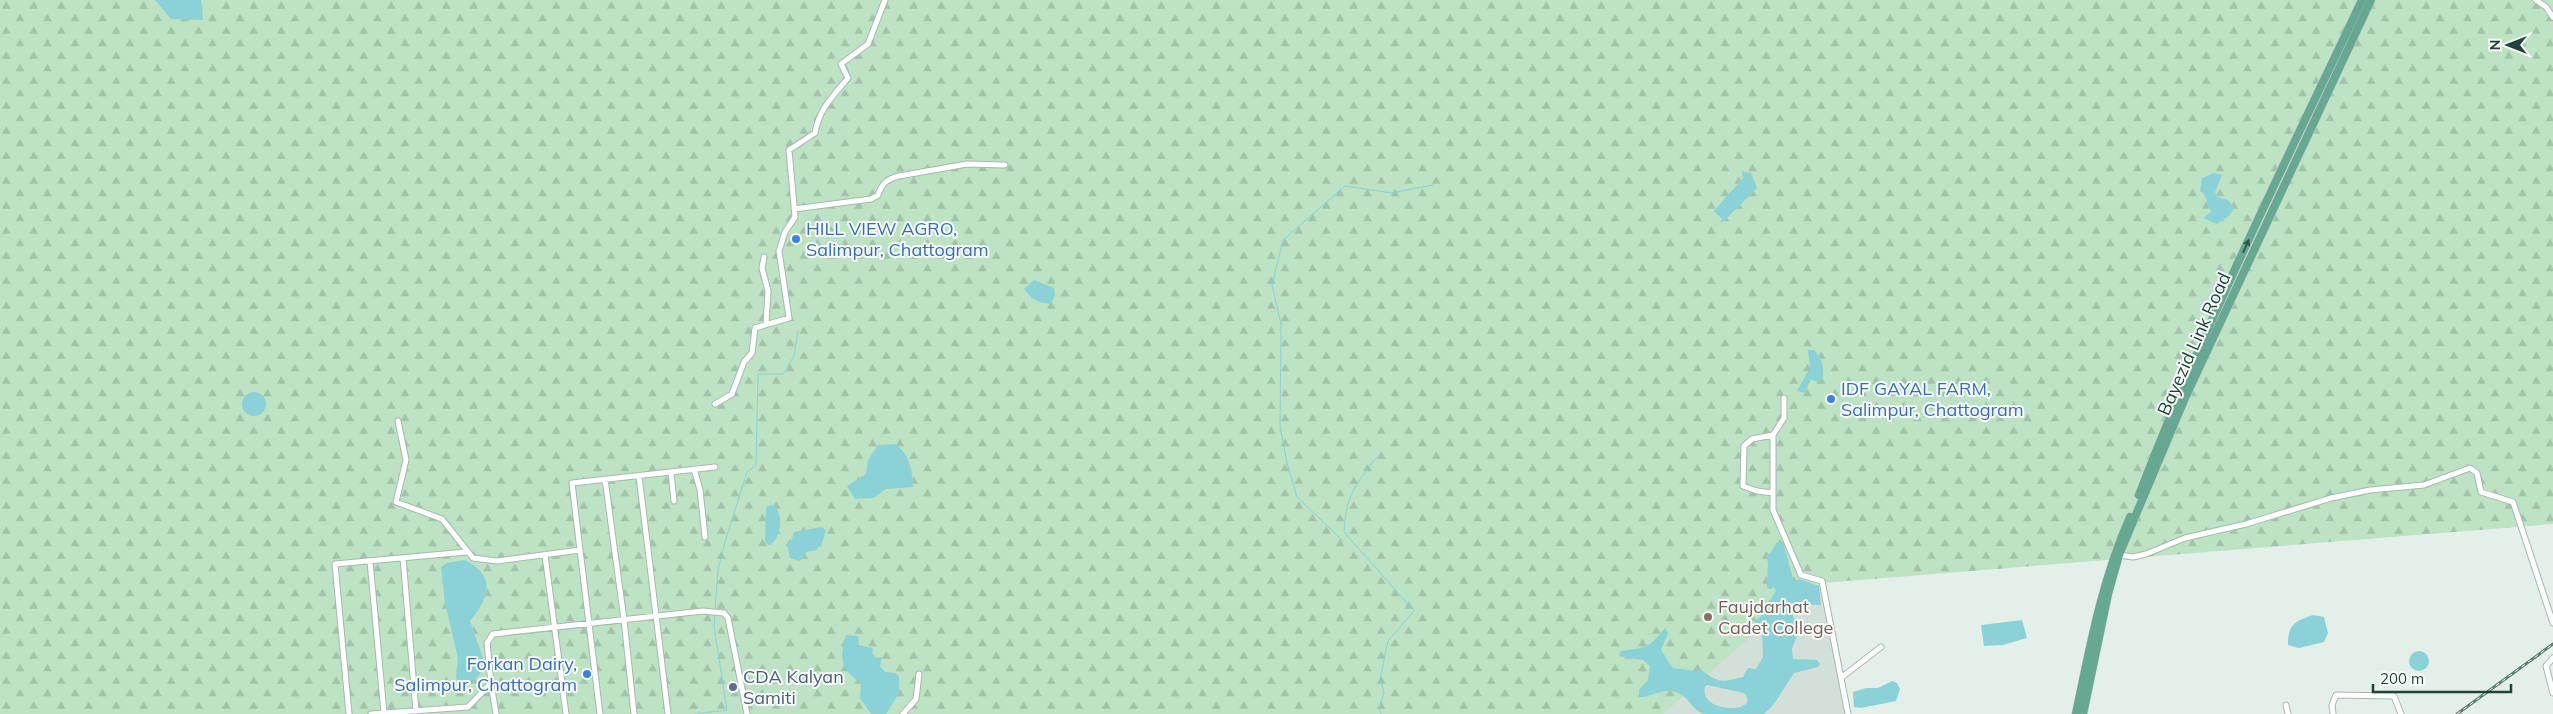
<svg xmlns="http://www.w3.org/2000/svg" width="2553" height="714" viewBox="0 0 2553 714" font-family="Mulish,sans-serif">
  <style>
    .built { fill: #d3dfd9 }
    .forest { fill: url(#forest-firs) }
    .water { fill: #8ad2d7; fill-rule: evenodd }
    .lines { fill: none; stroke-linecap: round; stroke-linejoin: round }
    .stream { stroke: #8ad2d7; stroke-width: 1 }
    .minor-casing { stroke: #a7b8b1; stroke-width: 7 }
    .primary-casing { stroke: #c1cac7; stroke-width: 9 }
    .minor { stroke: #fff; stroke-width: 5 }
    .primary { stroke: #67a892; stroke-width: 8 }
    .rail-casing { stroke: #5d7e73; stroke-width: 3 }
    .rail { stroke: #f7fbf9; stroke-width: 1; stroke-dasharray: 4; stroke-linecap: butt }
    .oneway { fill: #335c4e }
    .shop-dot { fill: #3f7fe0; stroke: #f7fbf9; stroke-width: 2 }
    .education-dot { fill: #8d6e63; stroke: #f7fbf9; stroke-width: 2 }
    .service-dot { fill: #5c6f8a; stroke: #f7fbf9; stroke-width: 2 }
    .labels { text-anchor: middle; stroke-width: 4; stroke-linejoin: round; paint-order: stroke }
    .shop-label { font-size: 18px; fill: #366cbe; stroke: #f7fbf9; text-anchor: start }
    .street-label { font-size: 18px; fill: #224338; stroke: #f7fbf9 }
    .education-label { font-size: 18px; fill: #785e54; stroke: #f7fbf9; text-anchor: start }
    .service-label { font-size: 18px; fill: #4e5e75; stroke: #f7fbf9; text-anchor: start }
  </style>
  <defs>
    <pattern id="forest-firs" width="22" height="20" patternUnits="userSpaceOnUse" patternTransform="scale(1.25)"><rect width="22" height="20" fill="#bde2c4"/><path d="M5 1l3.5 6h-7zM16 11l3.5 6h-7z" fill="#a2c3a9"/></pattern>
  </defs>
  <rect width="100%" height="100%" fill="#e5efea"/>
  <!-- built -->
  <path class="built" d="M1820,582L1842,685L1845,714H1492L1594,612Z"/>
  <!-- forest -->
  <path class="forest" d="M0,0H2553V524L1810,584L1663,714H0Z"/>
  <!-- water -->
  <path class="water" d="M155,0H201L203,20L171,19Z
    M1742,171L1751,173L1757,188L1724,221L1714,211L1743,178Z
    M2214,173L2222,175L2215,192L2217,197L2228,200L2234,208L2230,215L2217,224L2203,218L2211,212L2204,194L2200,191L2202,178Z
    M1034,280L1054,288L1055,295L1051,304C1039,303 1031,299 1024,289Z
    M1808,350H1814C1822,358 1825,369 1822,380L1817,382L1811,379L1805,393L1797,391L1810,368Z
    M242 404a12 12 0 1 1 24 0a12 12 0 1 1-24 0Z
    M896,444C910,457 912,468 913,487L886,489L873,498L855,499L847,486L866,474L868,460L878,445Z
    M774,505C784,515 781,536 771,545L766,544L765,540L766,510L767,506Z
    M822,527L826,531L822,543L816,550L806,552L800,561L790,558L787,543L791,542L794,532Z
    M1777,542H1783L1794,582L1799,579L1819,586L1821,605L1795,604C1787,614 1797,620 1799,630L1792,649L1793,659L1817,660L1820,664L1818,667L1794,673L1774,704L1764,714C1747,714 1721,714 1705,714C1691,711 1689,694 1672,691C1660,689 1650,698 1639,697V690L1648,680L1650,666L1643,660L1619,656L1621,651C1649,647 1646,650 1665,628L1668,633L1661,650L1673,668L1696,671L1701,670C1721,684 1721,682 1743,677L1748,668L1756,669L1763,657L1762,634L1754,622L1761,616L1762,611L1776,591L1774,587L1770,589L1767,588L1768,563L1766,555L1770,554ZM1707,685L1744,693C1763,714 1698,714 1705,687Z
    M465,560C496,576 490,597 470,621L483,658L484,668C476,680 470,686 456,679L458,658L445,603L441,567L447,563Z
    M2313,615L2324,617L2328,633L2324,642L2299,648L2288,645C2288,624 2295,621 2313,615Z
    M2022,620L2027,638L2003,645L1984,646L1981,625Z
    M846,635L858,636L859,645L873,648L872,653L876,658L882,657L880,666L885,672L895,673L899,676V693L886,714H871L860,698L861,683C840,669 839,658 846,635Z
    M2409 661a10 10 0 1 1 20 0a10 10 0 1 1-20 0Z
    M1892,681L1897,683L1900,689L1896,701L1861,708L1854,707L1853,692L1866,688H1878Z"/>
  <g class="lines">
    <!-- stream -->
    <path class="stream" d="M1377,457C1355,485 1346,495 1344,532L1414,611L1388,641L1380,679L1384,693L1379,708L1381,714
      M1343,541L1297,497L1287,463L1280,426L1281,324L1272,285L1283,240L1345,186L1391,193L1433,185
      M715,610L718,570L725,542L747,472L756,465L758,374H783L794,356L798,331
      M694,714L727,710L714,626L715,614"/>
    <!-- minor casing -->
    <g class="minor-casing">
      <path id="minor" d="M2536,0L2546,7L2553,17
        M794,209L871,199L878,195C882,183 887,179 899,176L967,164L1005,165
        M764,257L762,268L768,291L766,324
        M1784,398V418L1773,435V510L1801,575L1822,581L1848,714
        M715,404L732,394L744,362L752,353L755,328L789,318L779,251L785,232L795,217L789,150L815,133C819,109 833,96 848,78L841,64L868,44L885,0
        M398,421L406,460L396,502L442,519L473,558L497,561L580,550L572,483L715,467
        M1773,435L1752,439L1744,446L1743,486L1757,491L1773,493
        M694,469L700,490L705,537
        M671,472L674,501
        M639,476L668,714
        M605,479L624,620L634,714
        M580,550L600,714
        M545,555L566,714
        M2119,555L2133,557L2146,554L2185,538L2246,524L2331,498L2370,490L2424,485L2470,468L2477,473L2481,492L2513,502L2553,623
        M403,558L416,711
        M370,561L384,713
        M2553,658L2546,666L2553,693
        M1842,677L1881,647
        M491,683L496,714
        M2286,705L2288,714
        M349,714L335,564L466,552
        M371,714L468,707L491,683L487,643L493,634L703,611L724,613L728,618L747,714
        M903,714L916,699L919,674
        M2333,714L2332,705L2336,695L2394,696L2401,714"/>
    </g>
    <!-- primary casing -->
    <g class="primary-casing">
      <path id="primary" d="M2139,495C2204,326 2285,163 2362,0
        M2076,714C2090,647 2102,580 2130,517
        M2083,714L2108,594L2119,555L2185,398L2371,0"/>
    </g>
    <!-- minor -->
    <use href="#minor" class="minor"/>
    <!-- primary -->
    <use href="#primary" class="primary"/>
    <!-- rail casing -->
    <g class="rail-casing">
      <path id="rail" d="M2457,714L2553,644"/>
    </g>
    <!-- rail -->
    <use href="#rail" class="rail"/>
  </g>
  <!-- one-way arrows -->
  <defs><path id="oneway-solid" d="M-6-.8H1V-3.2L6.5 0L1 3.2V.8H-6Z" transform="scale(1.25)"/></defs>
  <use class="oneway" href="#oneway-solid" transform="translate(2246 246) rotate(-66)"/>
  <!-- markers -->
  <g class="shop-dot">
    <circle cx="796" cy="239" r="5"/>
    <circle cx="1831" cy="399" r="5"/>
    <circle cx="587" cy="674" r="5"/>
  </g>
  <circle class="education-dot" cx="1708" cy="617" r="5"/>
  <circle class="service-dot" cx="733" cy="687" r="5"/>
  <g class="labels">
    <!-- shop labels -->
    <g class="shop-label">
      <text x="806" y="235">HILL VIEW AGRO,<tspan x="806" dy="21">Salimpur, Chattogram</tspan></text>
      <text x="1841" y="395">IDF GAYAL FARM,<tspan x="1841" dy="21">Salimpur, Chattogram</tspan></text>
      <text x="577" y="670" text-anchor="end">Forkan Dairy,<tspan x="577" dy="21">Salimpur, Chattogram</tspan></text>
    </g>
    <!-- street labels -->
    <g class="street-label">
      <text transform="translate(2194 344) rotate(-66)" y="6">Bayezid Link Road</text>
    </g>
    <!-- education labels -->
    <g class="education-label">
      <text x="1718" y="613">Faujdarhat<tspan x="1718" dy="21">Cadet College</tspan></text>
    </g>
    <!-- service labels -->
    <g class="service-label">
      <text x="743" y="683">CDA Kalyan<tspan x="743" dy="21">Samiti</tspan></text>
    </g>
  </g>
  <!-- north arrow -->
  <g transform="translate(2508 45) rotate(270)" stroke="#f7fbf9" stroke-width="4" paint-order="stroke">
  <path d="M0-4L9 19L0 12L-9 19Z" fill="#224338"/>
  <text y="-8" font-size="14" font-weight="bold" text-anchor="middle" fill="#224338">N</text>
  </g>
  <!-- scale -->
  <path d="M2373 684v8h138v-8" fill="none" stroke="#224338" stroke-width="2.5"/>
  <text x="2380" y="684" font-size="15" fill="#224338" stroke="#f7fbf9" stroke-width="4" paint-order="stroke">200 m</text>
</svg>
